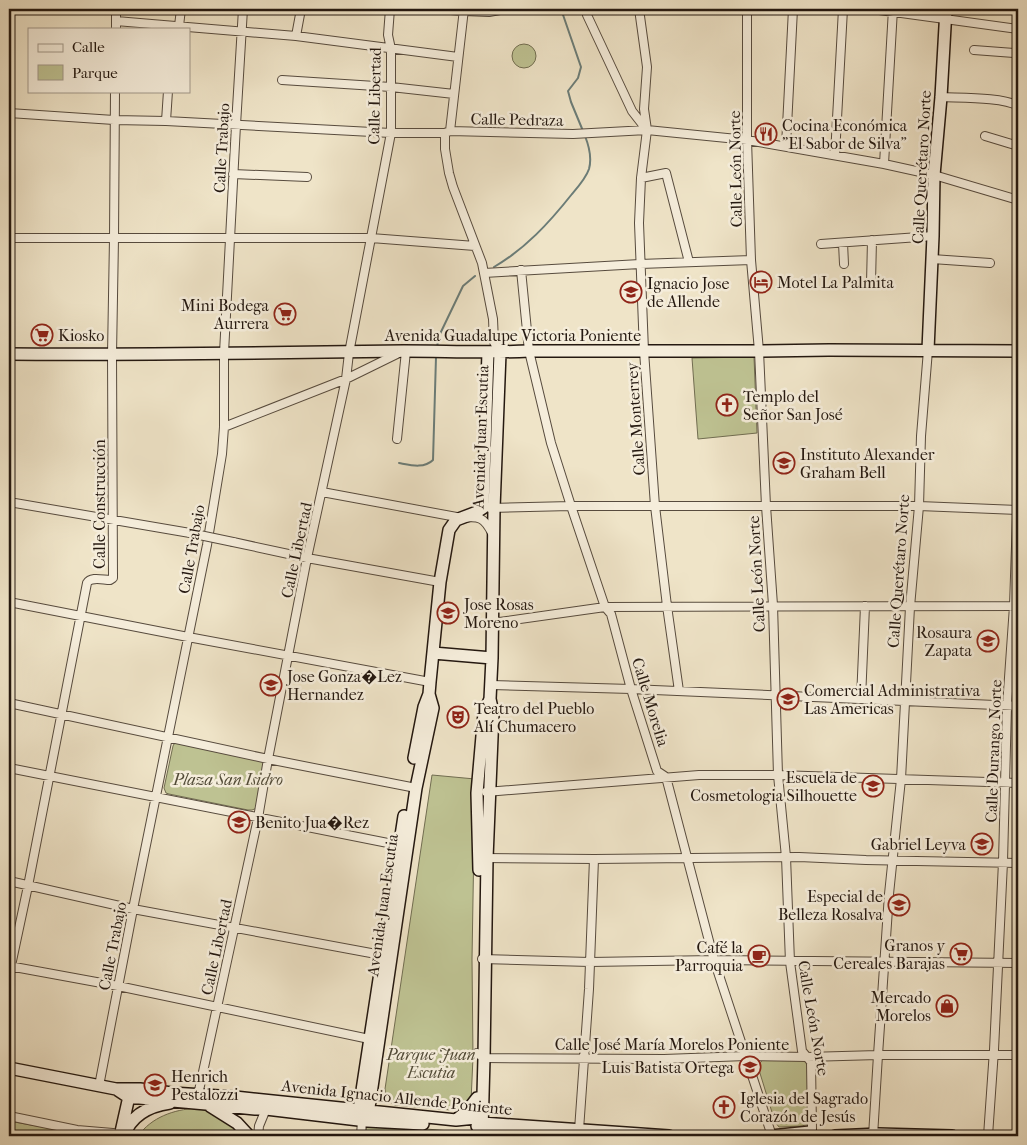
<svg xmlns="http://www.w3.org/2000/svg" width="1027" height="1145" viewBox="0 0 1027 1145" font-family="'IM FELL French Canon',serif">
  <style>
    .green { fill: #bec292; stroke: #716d51 }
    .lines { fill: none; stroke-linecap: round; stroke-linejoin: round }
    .stream { stroke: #6b7c77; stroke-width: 2 }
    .street-casing { stroke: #574b3e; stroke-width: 10 }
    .secondary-casing { stroke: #241810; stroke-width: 14 }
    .street { stroke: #f5eddb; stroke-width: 8 }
    .secondary { stroke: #f5eddb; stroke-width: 11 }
    .street-bridge-casing { stroke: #574b3e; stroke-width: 10; stroke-linecap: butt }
    .street-bridge { stroke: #f5eddb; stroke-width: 8 }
    .labels { text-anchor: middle; stroke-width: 5; stroke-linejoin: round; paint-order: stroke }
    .street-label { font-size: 16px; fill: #241810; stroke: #f5eddb }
    .poi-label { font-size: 16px; fill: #241810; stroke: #f5eddb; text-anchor: start }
    .park-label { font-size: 16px; font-style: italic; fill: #524b37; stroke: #f5eddb }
  </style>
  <rect width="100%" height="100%" fill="#efe4c8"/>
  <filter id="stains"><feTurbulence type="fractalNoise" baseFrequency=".004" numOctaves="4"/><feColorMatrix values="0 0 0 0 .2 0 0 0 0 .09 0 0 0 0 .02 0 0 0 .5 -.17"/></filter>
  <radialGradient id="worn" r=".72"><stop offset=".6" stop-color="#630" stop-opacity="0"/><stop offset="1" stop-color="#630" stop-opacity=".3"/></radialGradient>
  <!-- green -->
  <path class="green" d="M512 56a12 12 0 1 1 24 0a12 12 0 1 1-24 0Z
    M754,357L757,433L698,439L692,358Z
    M177,742L266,762L257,808L252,810H248L169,794L166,793L164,788L173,746L174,744Z
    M432,775L475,779L472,959L473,1057L471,1102L462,1111L395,1105C387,1102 386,1097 385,1089Z
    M803,1059L809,1061L808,1124L802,1126L779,1127L775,1122L759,1070C759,1065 759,1063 763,1060Z
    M196,1108C215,1112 230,1121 241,1136H138C152,1117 173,1110 196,1108Z
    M9,1121L70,1132L103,1136H9Z
    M367,1124L509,1136H365Z"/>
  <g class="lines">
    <!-- stream -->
    <path class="stream" d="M561,9L581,67L578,78L568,91L571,102L583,131
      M494,267C525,249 549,223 572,194C578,187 586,178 589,169C592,158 589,146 585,136
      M437,347L439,336L463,286L475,276
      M399,463C410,465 424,469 433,460L436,357"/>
    <!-- street casing -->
    <g class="street-casing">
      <path id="street" d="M438,9L464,11L489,12L505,9
        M586,9L587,15L632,111L646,129
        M639,9L647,67L644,109L647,130L641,178L639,223L644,351L655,506L667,606L679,691
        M747,9V140L751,260L759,351L766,506L773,605L778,775L786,857L790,962L802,1051L811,1062L812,1129L810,1132
        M872,9L1018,29
        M116,21L296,36L458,57
        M179,26L181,9
        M116,29V9
        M296,36L301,9
        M974,50L1014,53L1018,52
        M282,80L391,87L454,94
        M941,97C960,98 1004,97 1018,106
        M9,113L114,120L166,121L391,133H445L450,131L573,134L647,130L747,140L884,164L934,175L1018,200
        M166,121L168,91
        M450,131L464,9
        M445,133V149L449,173L453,187L482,263L493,319L494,342L500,353
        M985,136L1018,146
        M786,146L793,9
        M835,155L843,9
        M884,164L893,9
        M233,174L307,177
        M641,178L666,173L689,262
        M9,238H371L475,246
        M843,243L844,264
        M821,244L933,236
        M932,259L990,263
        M521,270L529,351L551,443L571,506L605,607L611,614L631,689L657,771L666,777L714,960L772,1136
        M484,273L640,264L751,260
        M871,283L872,240
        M224,427L346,379L399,353
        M397,439L406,351
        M322,492L462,518C479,516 484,517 492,533
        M9,502L190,533
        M490,508L571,506H919L1018,510
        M233,542L307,558L440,582
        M9,602L188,637L430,682
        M492,623L605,607L1018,606
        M491,685L631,689L1018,706
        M861,699L865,606
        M9,703L268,759L416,788
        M9,768L403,846
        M486,792L699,775H778L1018,783
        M483,858L594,859L799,857L866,860L1018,863
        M9,881L133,909L387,956
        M482,959L590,962L714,960L1018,963
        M9,966L118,986L374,1040
        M9,975L28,886L87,583C91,576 103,580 110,580L113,578L112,355L114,238L115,91
        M477,1053L484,1058L664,1059L746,1056L807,1057L878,1055H1018
        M99,1086L133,909L207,545L222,454L224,427V353L236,125L243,9
        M198,1095L258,818L268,759L307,558L346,379L349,353L391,133V49L388,35L390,9
        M9,1116L77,1130L113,1133
        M579,1130L589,989L594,859
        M258,1136L259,1126L266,1109
        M361,1136L362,1120
        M873,1136L878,1055L889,894L901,779L910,607L919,506L921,436L928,350
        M988,1136L994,1050L1003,862L1007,706L1014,606L1018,487"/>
    </g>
    <!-- secondary casing -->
    <g class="secondary-casing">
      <path id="secondary" d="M928,350L933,236L934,175L941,97L946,9
        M9,354C140,355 272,353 404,351C446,351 487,353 529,351H759L829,350L1018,351
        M433,653L492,658
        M414,758L424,707L429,694
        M479,870L477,793L484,713L490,699
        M9,1068L116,1089H140L172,1093L235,1097L456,1120L476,1118L482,1123L669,1136
        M116,1089L128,1097L206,1104L255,1109H266L367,1121L423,1124
        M210,1106L237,1123L249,1136
        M361,1116L359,1110L404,816
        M456,1120L467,1111L477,1098
        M367,1121L416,788L433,708L429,694L430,682L440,582L449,530L456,520L477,512L483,508L488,352
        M477,1126L482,1131L545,1136
        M482,1131L484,1058L487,858L493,713L490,699L492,658L494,508L500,353
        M121,1132L130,1092
        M124,1136C131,1115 149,1106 170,1103
        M771,1136L810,1132
        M835,1136L878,1134L952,1136"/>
    </g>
    <!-- street -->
    <use href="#street" class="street"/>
    <!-- secondary -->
    <use href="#secondary" class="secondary"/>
    <!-- street-bridge casing -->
    <g class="street-bridge-casing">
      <path id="street-bridge" d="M190,533L233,542"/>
    </g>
    <!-- street-bridge -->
    <use href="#street-bridge" class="street-bridge"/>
  </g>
  <!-- icons -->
  <defs>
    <g id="restaurant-ring" transform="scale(1.125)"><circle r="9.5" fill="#f5eddb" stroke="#8f2418" stroke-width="1.5"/><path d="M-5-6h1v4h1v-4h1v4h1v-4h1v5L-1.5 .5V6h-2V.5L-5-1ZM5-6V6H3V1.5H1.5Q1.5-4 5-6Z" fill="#8f2418"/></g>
    <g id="hotel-ring" transform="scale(1.125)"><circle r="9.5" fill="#f5eddb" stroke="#8f2418" stroke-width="1.5"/><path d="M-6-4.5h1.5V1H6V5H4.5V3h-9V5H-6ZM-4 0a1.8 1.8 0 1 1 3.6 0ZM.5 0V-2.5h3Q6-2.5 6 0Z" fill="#8f2418"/></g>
    <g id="school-ring" transform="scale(1.125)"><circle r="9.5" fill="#f5eddb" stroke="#8f2418" stroke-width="1.5"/><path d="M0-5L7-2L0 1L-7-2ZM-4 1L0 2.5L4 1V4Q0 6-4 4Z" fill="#8f2418"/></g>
    <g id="supermarket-ring" transform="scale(1.125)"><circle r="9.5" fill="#f5eddb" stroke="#8f2418" stroke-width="1.5"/><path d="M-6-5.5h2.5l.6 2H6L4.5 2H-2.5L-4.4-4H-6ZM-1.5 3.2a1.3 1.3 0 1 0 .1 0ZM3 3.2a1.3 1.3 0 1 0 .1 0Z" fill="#8f2418"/></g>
    <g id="church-ring" transform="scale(1.125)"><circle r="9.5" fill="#f5eddb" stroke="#8f2418" stroke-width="1.5"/><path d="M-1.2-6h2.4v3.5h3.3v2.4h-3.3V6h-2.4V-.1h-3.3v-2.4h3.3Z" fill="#8f2418"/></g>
    <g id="university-ring" transform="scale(1.125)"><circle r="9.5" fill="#f5eddb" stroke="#8f2418" stroke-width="1.5"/><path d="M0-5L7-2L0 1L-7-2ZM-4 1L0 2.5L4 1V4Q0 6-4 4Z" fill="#8f2418"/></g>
    <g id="theatre-ring" transform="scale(1.125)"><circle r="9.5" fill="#f5eddb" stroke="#8f2418" stroke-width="1.5"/><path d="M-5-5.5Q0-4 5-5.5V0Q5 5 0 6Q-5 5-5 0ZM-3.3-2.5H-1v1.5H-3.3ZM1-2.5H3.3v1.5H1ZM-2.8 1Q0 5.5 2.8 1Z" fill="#8f2418"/></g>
    <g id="cafe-ring" transform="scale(1.125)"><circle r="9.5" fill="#f5eddb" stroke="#8f2418" stroke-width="1.5"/><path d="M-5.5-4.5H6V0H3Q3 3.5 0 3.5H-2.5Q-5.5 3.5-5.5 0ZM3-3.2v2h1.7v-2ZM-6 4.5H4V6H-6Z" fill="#8f2418"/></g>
    <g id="shop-ring" transform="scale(1.125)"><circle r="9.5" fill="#f5eddb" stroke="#8f2418" stroke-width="1.5"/><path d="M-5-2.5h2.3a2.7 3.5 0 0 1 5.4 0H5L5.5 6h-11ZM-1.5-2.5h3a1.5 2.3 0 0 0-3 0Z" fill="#8f2418"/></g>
  </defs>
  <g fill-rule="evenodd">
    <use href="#restaurant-ring" x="766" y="134"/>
    <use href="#hotel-ring" x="761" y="282"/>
    <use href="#school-ring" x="631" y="292"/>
    <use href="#supermarket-ring" x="285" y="314"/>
    <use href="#supermarket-ring" x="42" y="335"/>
    <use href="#church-ring" x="727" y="405"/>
    <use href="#school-ring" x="784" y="463"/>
    <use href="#school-ring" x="448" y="613"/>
    <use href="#school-ring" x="988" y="641"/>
    <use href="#school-ring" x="271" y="685"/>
    <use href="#university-ring" x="788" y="699"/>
    <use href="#theatre-ring" x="458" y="717"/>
    <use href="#university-ring" x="873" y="786"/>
    <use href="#school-ring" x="239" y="822"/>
    <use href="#school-ring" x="982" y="844"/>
    <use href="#university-ring" x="899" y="905"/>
    <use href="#supermarket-ring" x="961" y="954"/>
    <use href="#cafe-ring" x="759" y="956"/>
    <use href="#shop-ring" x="947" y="1006"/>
    <use href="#school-ring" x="750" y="1067"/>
    <use href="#school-ring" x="155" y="1085"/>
    <use href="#church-ring" x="724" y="1107"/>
  </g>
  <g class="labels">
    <!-- street labels -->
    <g class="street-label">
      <text transform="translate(374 96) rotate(-89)" y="6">Calle Libertad</text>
      <text transform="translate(517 119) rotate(1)" y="6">Calle Pedraza</text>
      <text transform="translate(221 148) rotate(-87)" y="6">Calle Trabajo</text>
      <text transform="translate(921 167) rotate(-87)" y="6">Calle Querétaro Norte</text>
      <text transform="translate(735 169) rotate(-91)" y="6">Calle León Norte</text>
      <text x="513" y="341">Avenida Guadalupe Victoria Poniente</text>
      <text transform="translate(635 419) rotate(-94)" y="6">Calle Monterrey</text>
      <text transform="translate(480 437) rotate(-88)" y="6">Avenida Juan Escutia</text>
      <text transform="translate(99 504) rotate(-90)" y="6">Calle Construcción</text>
      <text transform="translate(191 549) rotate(-80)" y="6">Calle Trabajo</text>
      <text transform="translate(296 550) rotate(-78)" y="6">Calle Libertad</text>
      <text transform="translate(898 571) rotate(-86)" y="6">Calle Querétaro Norte</text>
      <text transform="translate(756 574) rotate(-93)" y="6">Calle León Norte</text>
      <text transform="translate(651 702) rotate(73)" y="6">Calle Morelia</text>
      <text transform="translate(993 751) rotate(-88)" y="6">Calle Durango Norte</text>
      <text transform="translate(382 905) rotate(-82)" y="6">Avenida Juan Escutia</text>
      <text transform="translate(112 946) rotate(-79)" y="6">Calle Trabajo</text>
      <text transform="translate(216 947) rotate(-78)" y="6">Calle Libertad</text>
      <text transform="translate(814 1018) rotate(80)" y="6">Calle León Norte</text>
      <text x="672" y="1050">Calle José María Morelos Poniente</text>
      <text transform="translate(397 1097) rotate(6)" y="6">Avenida Ignacio Allende Poniente</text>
    </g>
    <!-- poi labels -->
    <g class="poi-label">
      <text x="782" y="131">Cocina Económica<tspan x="782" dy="18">"El Sabor de Silva"</tspan></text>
      <text x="777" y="288">Motel La Palmita</text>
      <text x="647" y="289">Ignacio Jose<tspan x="647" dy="18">de Allende</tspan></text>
      <text x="269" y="311" text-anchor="end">Mini Bodega<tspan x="269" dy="18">Aurrera</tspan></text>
      <text x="58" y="341">Kiosko</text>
      <text x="743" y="402">Templo del<tspan x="743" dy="18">Señor San José</tspan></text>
      <text x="800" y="460">Instituto Alexander<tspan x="800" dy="18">Graham Bell</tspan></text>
      <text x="464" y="610">Jose Rosas<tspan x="464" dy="18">Moreno</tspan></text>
      <text x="972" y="638" text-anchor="end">Rosaura<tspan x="972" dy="18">Zapata</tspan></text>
      <text x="287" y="682">Jose Gonza�Lez<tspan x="287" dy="18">Hernandez</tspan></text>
      <text x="804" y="696">Comercial Administrativa<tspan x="804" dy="18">Las Americas</tspan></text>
      <text x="474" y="714">Teatro del Pueblo<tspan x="474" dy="18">Alí Chumacero</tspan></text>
      <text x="857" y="783" text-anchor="end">Escuela de<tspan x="857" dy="18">Cosmetologia Silhouette</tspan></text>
      <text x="255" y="828">Benito Jua�Rez</text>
      <text x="966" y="850" text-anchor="end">Gabriel Leyva</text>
      <text x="883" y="902" text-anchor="end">Especial de<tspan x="883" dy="18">Belleza Rosalva</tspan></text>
      <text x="945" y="951" text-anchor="end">Granos y<tspan x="945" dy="18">Cereales Barajas</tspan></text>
      <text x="743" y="953" text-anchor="end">Café la<tspan x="743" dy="18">Parroquia</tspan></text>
      <text x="931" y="1003" text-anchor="end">Mercado<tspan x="931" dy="18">Morelos</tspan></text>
      <text x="734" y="1073" text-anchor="end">Luis Batista Ortega</text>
      <text x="171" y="1082">Henrich<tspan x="171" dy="18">Pestalozzi</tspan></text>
      <text x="740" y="1104">Iglesia del Sagrado<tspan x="740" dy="18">Corazón de Jesús</tspan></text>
    </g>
    <!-- park labels -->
    <g class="park-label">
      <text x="228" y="785">Plaza San Isidro</text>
      <text x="431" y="1060">Parque Juan<tspan x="431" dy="18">Escutia</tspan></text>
    </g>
  </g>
  <!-- margin -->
  <rect width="1027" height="1145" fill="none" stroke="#efe4c8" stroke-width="30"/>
  <rect x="10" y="10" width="1007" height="1125" fill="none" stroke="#241810" stroke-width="2.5"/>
  <rect x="15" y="15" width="997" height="1115" fill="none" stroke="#241810"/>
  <!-- legend -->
  <rect x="28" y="28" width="162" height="65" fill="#f5eddb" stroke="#a1988a"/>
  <rect x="38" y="44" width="25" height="8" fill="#f5eddb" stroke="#a1988a"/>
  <text x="72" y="52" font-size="15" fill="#241810">Calle</text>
  <rect x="38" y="65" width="25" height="15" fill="#bec292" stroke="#a1988a"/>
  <text x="72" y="78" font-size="15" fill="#241810">Parque</text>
  <rect width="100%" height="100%" filter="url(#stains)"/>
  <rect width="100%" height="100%" fill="url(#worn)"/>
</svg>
